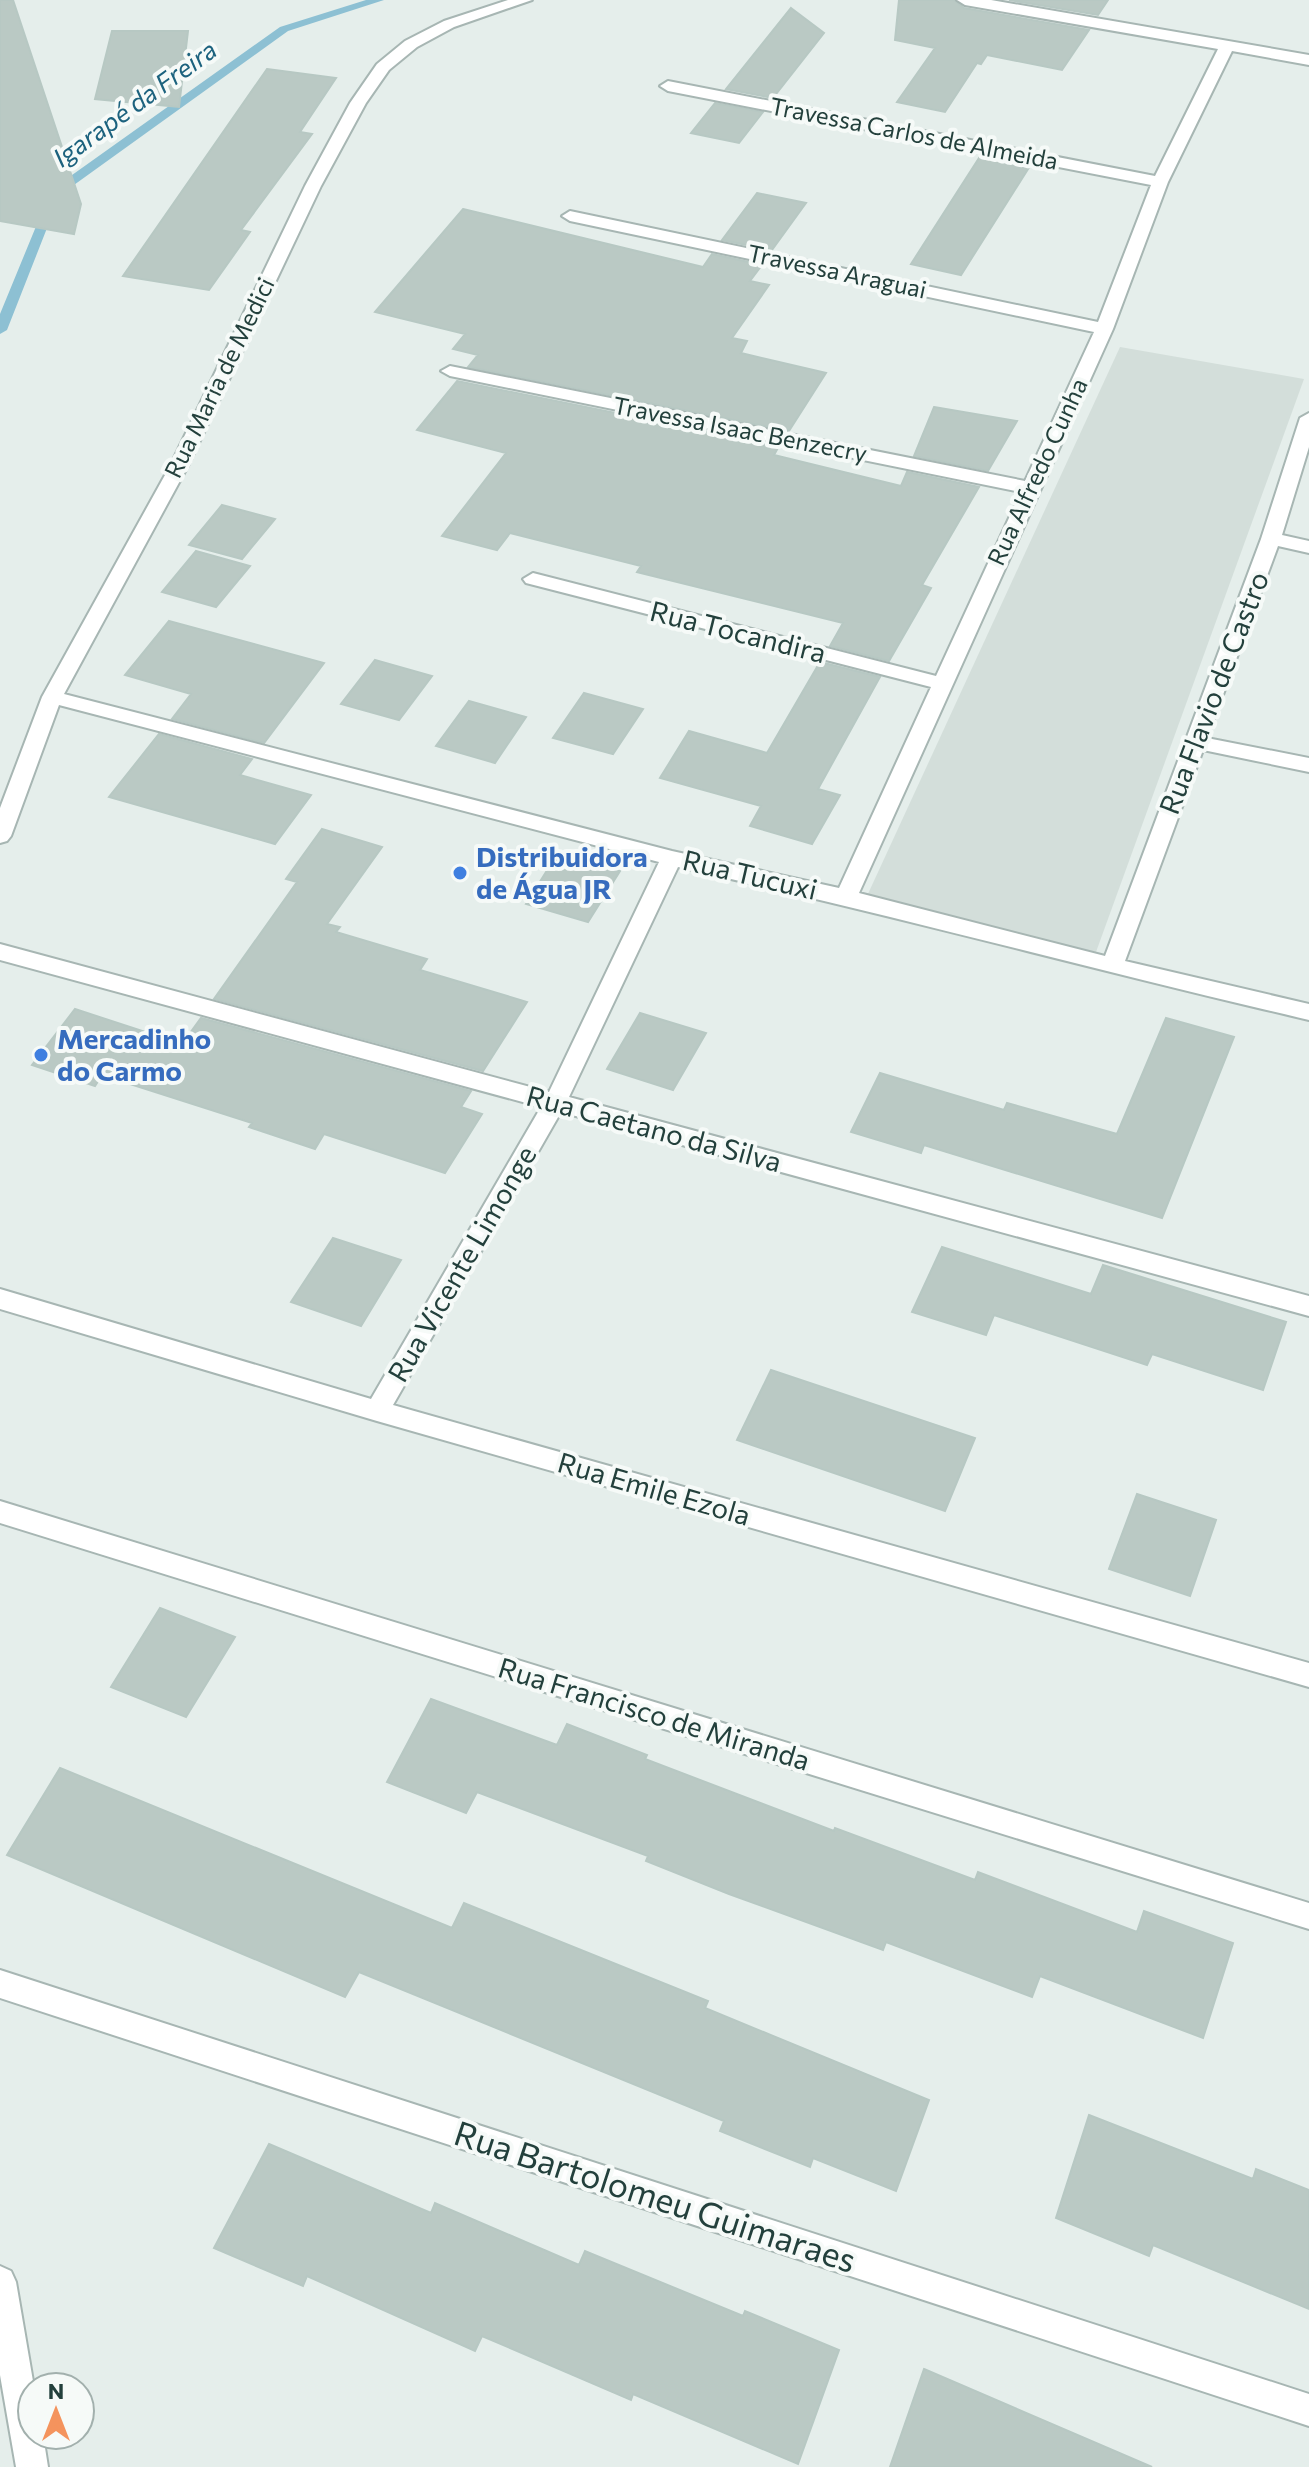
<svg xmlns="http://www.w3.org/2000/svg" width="1309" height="2467" viewBox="0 0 1309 2467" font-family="Commissioner,sans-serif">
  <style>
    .built { fill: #d3deda }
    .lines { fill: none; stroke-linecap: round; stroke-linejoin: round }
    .stream { fill: #8dc0d3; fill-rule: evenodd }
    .building { fill: #bac9c4; stroke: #b7c8c3; stroke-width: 2 }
    .minor-casing { stroke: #a7b6b3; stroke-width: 4 }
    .minor { fill: #fff; fill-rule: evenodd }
    .shop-dot { fill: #3f7fe0; stroke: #f6faf8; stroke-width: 3 }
    .labels { text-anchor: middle; stroke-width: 8; stroke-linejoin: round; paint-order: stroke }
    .far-street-label { font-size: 24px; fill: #23403c; stroke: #f6faf8 }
    .far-water-label { font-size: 26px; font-style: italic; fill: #1c627e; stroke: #f6faf8 }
    .street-label { font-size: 28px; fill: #23403c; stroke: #f6faf8 }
    .shop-label { font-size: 28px; font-weight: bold; fill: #366cbe; stroke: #f6faf8; text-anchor: start }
    .near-street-label { font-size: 34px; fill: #23403c; stroke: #f6faf8 }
  </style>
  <rect width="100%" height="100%" fill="#e5eeeb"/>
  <!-- built -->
  <path class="built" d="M1120,347L1304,379L1096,952L867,896Z"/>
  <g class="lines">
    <!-- stream -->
    <path class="stream" d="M366,0H384L288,31L60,195L7,330L0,334V314L51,190L280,27Z"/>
  </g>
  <!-- building -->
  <path class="building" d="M0,0H13L81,204L74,234L0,221Z
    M899,0H954L964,8L1089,30L1062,70L987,55L981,64L977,63L945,112L897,102L935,48L895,40Z
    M1009,0H1108L1098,15Z
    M791,8L824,33L773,98L726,89Z
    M112,31H188L179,107L95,99Z
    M267,69L336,78L300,132L312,134L241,230L250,232L209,290L123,276Z
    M715,103L763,112L739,143L691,133Z
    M981,155L1030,166L961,275L911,264Z
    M757,193L806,203L772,250L722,240Z
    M463,209L703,267L712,254L762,265L750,281L769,285L732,338L747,341L741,353L826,373L789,431L468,367L478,355L453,349L465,334L375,312Z
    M457,381L779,446L774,455L901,486L907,472L979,487L922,585L931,588L889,661L830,646L843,623L637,572L641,566L510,533L497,550L442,536L506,453L417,430Z
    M934,407L1017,421L988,471L914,456Z
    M222,505L275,519L242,559L189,545Z
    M196,551L250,566L216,607L162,592Z
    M169,621L324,663L264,743L172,719L191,694L125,675Z
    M375,660L432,676L399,720L341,704Z
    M820,662L880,677L818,789L840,795L812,844L750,826L761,806L660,778L689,731L767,753Z
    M584,693L643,709L613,754L553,738Z
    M469,701L526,717L495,763L436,746Z
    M159,734L252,759L240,775L311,795L275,844L109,797Z
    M322,829L382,847L327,924L340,927L336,932L427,959L420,970L527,1002L483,1071L214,999L297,882L286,879Z
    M558,853L620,871L588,922L526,904Z
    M75,1009L182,1044L201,1018L471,1091L461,1107L482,1114L445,1173L324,1134L315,1149L249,1127L252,1123L102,1075L95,1086L32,1065Z
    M640,1013L706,1033L673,1090L607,1069Z
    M1166,1018L1234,1037L1162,1218L924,1145L921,1153L851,1132L880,1073L1004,1110L1007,1103L1117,1134Z
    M333,1238L401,1260L361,1326L291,1302Z
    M942,1247L1091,1294L1103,1265L1286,1322L1263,1390L1152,1354L1147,1365L994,1315L986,1335L912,1312Z
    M771,1370L975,1438L945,1511L737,1440Z
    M1137,1494L1216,1520L1190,1596L1109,1569Z
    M160,1608L235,1637L186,1717L111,1687Z
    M431,1699L557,1745L567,1724L647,1755L645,1759L834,1831L835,1828L975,1880L978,1872L1137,1932L1144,1911L1233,1943L1203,2038L1040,1976L1032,1997L886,1942L883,1950L729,1894L646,1861L648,1856L477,1792L466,1813L387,1782Z
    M60,1768L452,1928L464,1903L708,2001L705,2008L929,2100L896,2191L813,2158L810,2167L720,2131L724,2121L359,1972L345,1997L7,1855Z
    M1089,2115L1253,2179L1256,2169L1309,2190V2309L1153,2245L1149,2256L1056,2218Z
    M269,2144L431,2213L435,2203L579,2265L585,2251L743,2316L745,2311L839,2350L798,2464L633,2394L631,2400L482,2336L475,2351L307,2276L303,2286L214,2248Z
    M924,2369L1152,2467H890Z"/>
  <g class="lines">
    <!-- minor casing -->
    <g class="minor-casing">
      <path id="minor" d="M508,0H532L454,27L417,47L389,70L366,103L321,186L188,466L64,694L672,851L839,888L931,687L526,583L523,579L533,573L936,676L1021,492L450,376L441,371L450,366L1025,481L1094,332L570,221L562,216L570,211L1098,322L1151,185L668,91L660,86L668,81L1155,176L1218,49L965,5L957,0H991L1309,55V65L1232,51L1168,182L1113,329L859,893L1105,956L1261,539L1300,418L1309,413V447L1282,535L1309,541V553L1278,546L1207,738L1309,758V772L1203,750L1125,961L1309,1004V1020C1098,971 890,914 678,867L569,1097L1309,1296V1316L561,1112L393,1405L1309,1663V1687L377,1421L0,1309V1289L371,1399L541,1107L0,960V944L549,1092L659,862L59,705L11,836L7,841L0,843V808L42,697L170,466L305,186L350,103L377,64L405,41L444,21Z
        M0,1501L1309,1903V1929L0,1523Z
        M0,1970L1309,2394V2426L0,1998Z
        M0,2266L11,2271L16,2282L34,2387L32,2435H43L48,2467H16L0,2375Z"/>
    </g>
    <!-- minor -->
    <use href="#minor" class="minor"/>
  </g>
  <!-- markers -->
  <g class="shop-dot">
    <circle cx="460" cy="873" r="8"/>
    <circle cx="41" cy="1055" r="8"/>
  </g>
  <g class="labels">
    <!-- far-street labels -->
    <g class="far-street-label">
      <text transform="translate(914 134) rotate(11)" y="8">Travessa Carlos de Almeida</text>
      <text transform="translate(837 272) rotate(12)" y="8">Travessa Araguai</text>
      <text transform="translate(220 378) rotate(-64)" y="8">Rua Maria de Medici</text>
      <text transform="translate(740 430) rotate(11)" y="8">Travessa Isaac Benzecry</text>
      <text transform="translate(1038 472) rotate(-65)" y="8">Rua Alfredo Cunha</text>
    </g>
    <!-- far-water labels -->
    <g class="far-water-label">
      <text transform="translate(135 104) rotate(-36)" y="9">Igarapé da Freira</text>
    </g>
    <!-- street labels -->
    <g class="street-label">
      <text transform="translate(738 632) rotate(14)" y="10">Rua Tocandira</text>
      <text transform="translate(1214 693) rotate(-69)" y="10">Rua Flavio de Castro</text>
      <text transform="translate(750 875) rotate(13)" y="10">Rua Tucuxi</text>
      <text transform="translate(654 1129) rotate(15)" y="10">Rua Caetano da Silva</text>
      <text transform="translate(462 1264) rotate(-60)" y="10">Rua Vicente Limonge</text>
      <text transform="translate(654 1489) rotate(16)" y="10">Rua Emile Ezola</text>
      <text transform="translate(654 1714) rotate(17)" y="10">Rua Francisco de Miranda</text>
    </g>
    <!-- shop labels -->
    <g class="shop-label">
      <text x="476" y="867">Distribuidora<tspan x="476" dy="32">de Água JR</tspan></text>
      <text x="57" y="1049">Mercadinho<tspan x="57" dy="32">do Carmo</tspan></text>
    </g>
    <!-- near-street labels -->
    <g class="near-street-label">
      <text transform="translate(655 2197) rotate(18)" y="12">Rua Bartolomeu Guimaraes</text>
    </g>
  </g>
  <!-- north arrow -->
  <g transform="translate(56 2411)"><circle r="38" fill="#f6faf8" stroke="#a2b0ad" stroke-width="2"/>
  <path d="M0-6L14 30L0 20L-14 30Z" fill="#f4935d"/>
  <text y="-12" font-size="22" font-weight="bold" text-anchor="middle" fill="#23403c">N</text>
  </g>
</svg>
